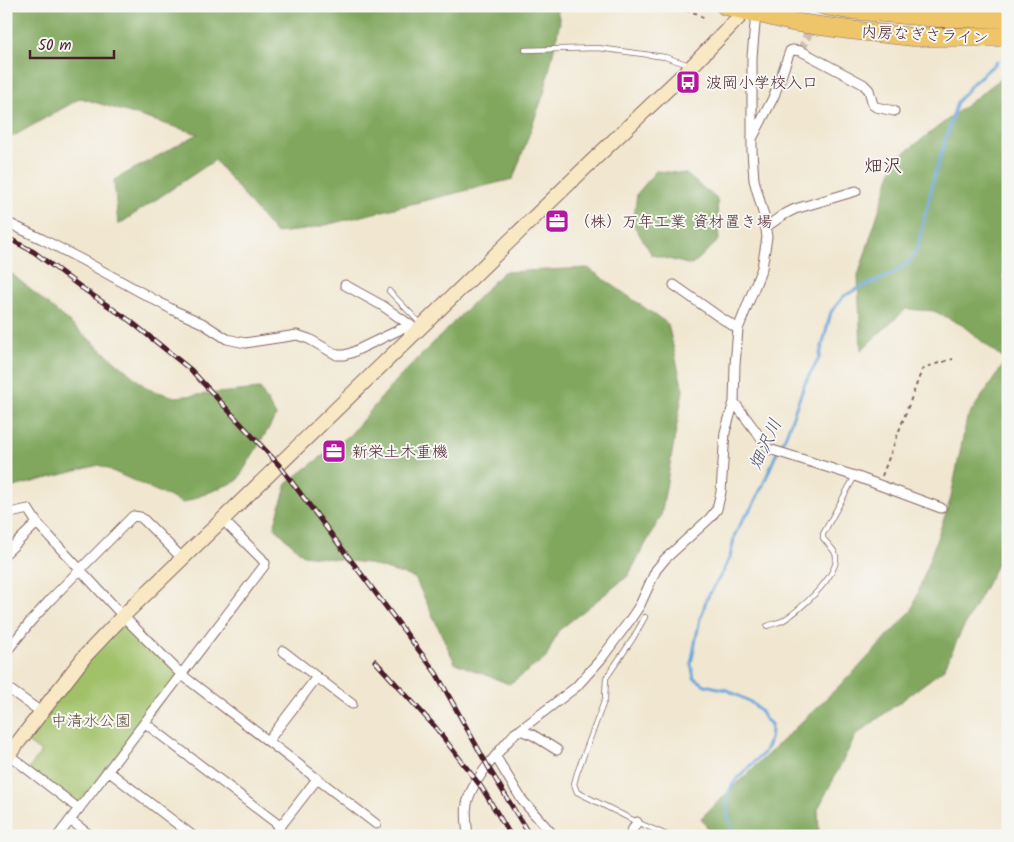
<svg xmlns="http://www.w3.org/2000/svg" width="1014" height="842" viewBox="0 0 1014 842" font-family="Kalam,'Klee One',sans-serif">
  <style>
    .green { fill: #a1c169; stroke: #76704a }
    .forest { fill: #80a75d; stroke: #656344 }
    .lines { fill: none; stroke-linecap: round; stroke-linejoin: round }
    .stream { stroke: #67a4d9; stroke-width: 3 }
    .street-tunnel { stroke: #d0bfaf; stroke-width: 9; stroke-dasharray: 9 4.5; stroke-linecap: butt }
    .lane-casing { stroke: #846565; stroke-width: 6 }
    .street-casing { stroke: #846565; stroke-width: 11 }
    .secondary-casing { stroke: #846565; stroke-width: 16 }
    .highway-casing { stroke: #846565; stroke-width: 19 }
    .path { stroke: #846565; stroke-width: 2; stroke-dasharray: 4 4; stroke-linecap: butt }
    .lane { stroke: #fff; stroke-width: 4.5 }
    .street { stroke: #fff; stroke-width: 9 }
    .secondary { stroke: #f8e8c3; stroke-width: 14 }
    .highway { stroke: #eec569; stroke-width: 18 }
    .rail-casing { stroke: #4a1f2b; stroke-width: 5 }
    .rail { stroke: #f6f6f2; stroke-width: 3; stroke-dasharray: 9; stroke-linecap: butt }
    .labels { text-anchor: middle; stroke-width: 4; stroke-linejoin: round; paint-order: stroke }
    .street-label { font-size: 16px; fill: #4a1f2b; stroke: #f6f6f2 }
    .poi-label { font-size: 16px; fill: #4a1f2b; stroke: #f6f6f2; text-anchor: start }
    .park-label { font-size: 16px; fill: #64503e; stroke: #f6f6f2 }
    .water-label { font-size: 18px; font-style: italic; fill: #565471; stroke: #f6f6f2 }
    .quarter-label { font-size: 19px; fill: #4a1f2b; stroke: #f6f6f2 }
  </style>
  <rect width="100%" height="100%" fill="#f6f6f2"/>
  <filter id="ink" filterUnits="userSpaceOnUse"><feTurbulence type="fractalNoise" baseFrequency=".02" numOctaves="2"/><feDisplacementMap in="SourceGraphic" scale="10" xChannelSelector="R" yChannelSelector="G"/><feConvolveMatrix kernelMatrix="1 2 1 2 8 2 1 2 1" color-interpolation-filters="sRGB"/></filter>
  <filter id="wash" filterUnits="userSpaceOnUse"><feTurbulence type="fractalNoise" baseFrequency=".0096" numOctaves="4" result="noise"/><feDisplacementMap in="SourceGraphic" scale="20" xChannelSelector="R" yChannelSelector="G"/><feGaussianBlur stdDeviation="1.12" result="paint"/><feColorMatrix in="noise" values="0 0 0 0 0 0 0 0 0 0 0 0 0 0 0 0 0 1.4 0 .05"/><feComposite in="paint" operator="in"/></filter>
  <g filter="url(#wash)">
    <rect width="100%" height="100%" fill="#f1e7d0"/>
    <!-- green -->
    <path class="green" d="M123,616L182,675L79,809L28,770L41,752L22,738Z"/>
    <!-- forest -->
    <path class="forest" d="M6,6H556L560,22L544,93L513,179L305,230L275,233L215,160L118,225L114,180L198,134L81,98L10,138L6,139Z
      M1008,73V259L1002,277L1008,287V514L998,563L960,634L944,669L856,735L818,809L819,836H713L701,818L859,667L912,610L950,501L967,418L1006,361L962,325L934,311L906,309L861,350L858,276L895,160Z
      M656,171L686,174L717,199L719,240L692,265L652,255L633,224L637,194Z
      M588,268L668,324L683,390L661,516L628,576L558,631L546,658L509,684L455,663L415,578L366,563L303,555L274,527L287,483L350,435L393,384L503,272Z
      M6,269L148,389L175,397L260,389L276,416L237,481L183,503L99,465L6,489Z"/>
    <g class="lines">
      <!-- stream -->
      <path class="stream" d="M737,836C731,830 728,819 727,811C725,786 738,778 754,762C758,758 763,755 765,751C771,742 771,734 771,724L765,719L759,709L749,701L727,690L705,685L694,678L691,664L700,618L702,615L706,600L724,570L730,557L735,534L744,518L752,507L763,485L777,452L786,435L805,383L819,358L831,312L844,296L855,290L893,274L908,263L917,250L934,177L957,102L973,83L997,62"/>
    </g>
  </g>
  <g filter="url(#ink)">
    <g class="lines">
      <!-- street-tunnel -->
      <path class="street-tunnel" d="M801,51L819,6"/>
      <!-- lane casing -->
      <g class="lane-casing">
        <path id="lane" d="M525,50L598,48L665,57L689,65
          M389,291L421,324
          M645,617L632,640L606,678L605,699L577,773L574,784L577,792L637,822L669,836
          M767,626C772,624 777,623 782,621C797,613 843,573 835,553C833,549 826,542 823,538V534L855,476"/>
      </g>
      <!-- street casing -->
      <g class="street-casing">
        <path id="street" d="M753,137L774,96L790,51L792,50L801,51L863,84L869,90L873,105L876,107L894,111
          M6,222L42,239L86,262L173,310L202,323L227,339L245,343L297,335L309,339L337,355H344L351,353L401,329L405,328L414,334
          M766,227L783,215L795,209L856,191
          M345,285L383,306L417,330
          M674,285L718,316L738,329
          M734,402L769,449L798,458L855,476L941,508
          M6,514L28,509L37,523L123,616L182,675L376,824
          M6,553L37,523
          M283,651L352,704
          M6,652L31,621L51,599L133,516L140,517L143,519L183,559
          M6,687L41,712
          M145,723L280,826
          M520,730L533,735L557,750
          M268,741L317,677
          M9,755L79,809
          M496,757L522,800L554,836
          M108,771L193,836
          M70,820L91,836
          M58,836L264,566L265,563L261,558L223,520
          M273,836L317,779
          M468,836C467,826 465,814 467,804C471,781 499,752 515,733L520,730L576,687L601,659L630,620L640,605L656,570L665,559L710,518L717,509L721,492L725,432L734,402L735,365L738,329L762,268L767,237L764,216L754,180L752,151V57L756,13
          M629,836L637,822"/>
      </g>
      <!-- secondary casing -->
      <g class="secondary-casing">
        <path id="secondary" d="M6,758L85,656L123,616L587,166L692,66L750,6"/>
      </g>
      <!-- highway casing -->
      <g class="highway-casing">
        <path id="highway" d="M725,6L756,13L792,22L849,30L913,37H1008
          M825,6L850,10L938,18L1008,19"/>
      </g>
      <!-- path -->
      <path class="path" d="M670,6L699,14L706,21
        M882,476L922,370L929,366L953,359"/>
      <!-- lane -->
      <use href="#lane" class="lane"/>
      <!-- street -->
      <use href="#street" class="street"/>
      <!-- secondary -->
      <use href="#secondary" class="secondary"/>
      <!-- highway -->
      <use href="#highway" class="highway"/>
      <!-- rail casing -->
      <g class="rail-casing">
        <path id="rail" d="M6,237L34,252L82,288L129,320L191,370L279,465L436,673L490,770L530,836
          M375,661L436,728L482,788L511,836"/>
      </g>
      <!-- rail -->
      <use href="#rail" class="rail"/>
    </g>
  </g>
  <!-- icons -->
  <defs>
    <g id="bus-square" transform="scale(1.25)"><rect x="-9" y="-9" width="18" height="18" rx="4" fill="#b5179e" stroke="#f6f6f2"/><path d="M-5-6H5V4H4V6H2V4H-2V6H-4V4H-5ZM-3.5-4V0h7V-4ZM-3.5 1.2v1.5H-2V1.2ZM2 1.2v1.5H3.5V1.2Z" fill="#fff"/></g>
    <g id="office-square" transform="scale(1.25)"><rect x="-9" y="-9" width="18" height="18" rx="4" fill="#b5179e" stroke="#f6f6f2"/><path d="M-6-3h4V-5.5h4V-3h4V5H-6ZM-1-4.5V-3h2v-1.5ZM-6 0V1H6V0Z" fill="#fff"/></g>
  </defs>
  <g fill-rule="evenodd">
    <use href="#bus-square" x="688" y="82"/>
    <use href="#office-square" x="557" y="221"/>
    <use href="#office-square" x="334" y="451"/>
  </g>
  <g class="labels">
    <!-- street labels -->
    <g class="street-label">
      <text transform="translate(925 34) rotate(3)" y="6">内房なぎさライン</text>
    </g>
    <!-- poi labels -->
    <g class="poi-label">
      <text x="706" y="88">波岡小学校入口</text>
      <text x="574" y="227">（株）万年工業 資材置き場</text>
      <text x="352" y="457">新栄土木重機</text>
    </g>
    <!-- park labels -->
    <g class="park-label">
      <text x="91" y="726">中清水公園</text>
    </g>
    <!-- water labels -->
    <g class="water-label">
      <text transform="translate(765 444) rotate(-65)" y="6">畑沢川</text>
    </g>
    <!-- quarter labels -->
    <g class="quarter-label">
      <text x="883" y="172">畑沢</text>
    </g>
  </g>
  <!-- margin -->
  <rect width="1014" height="842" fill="none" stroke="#f6f6f2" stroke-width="25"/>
  <!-- scale -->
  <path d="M30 50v8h84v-8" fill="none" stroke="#4a1f2b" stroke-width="2.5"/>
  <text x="38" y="50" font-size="15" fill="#4a1f2b" stroke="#f6f6f2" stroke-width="4" paint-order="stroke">50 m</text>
</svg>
